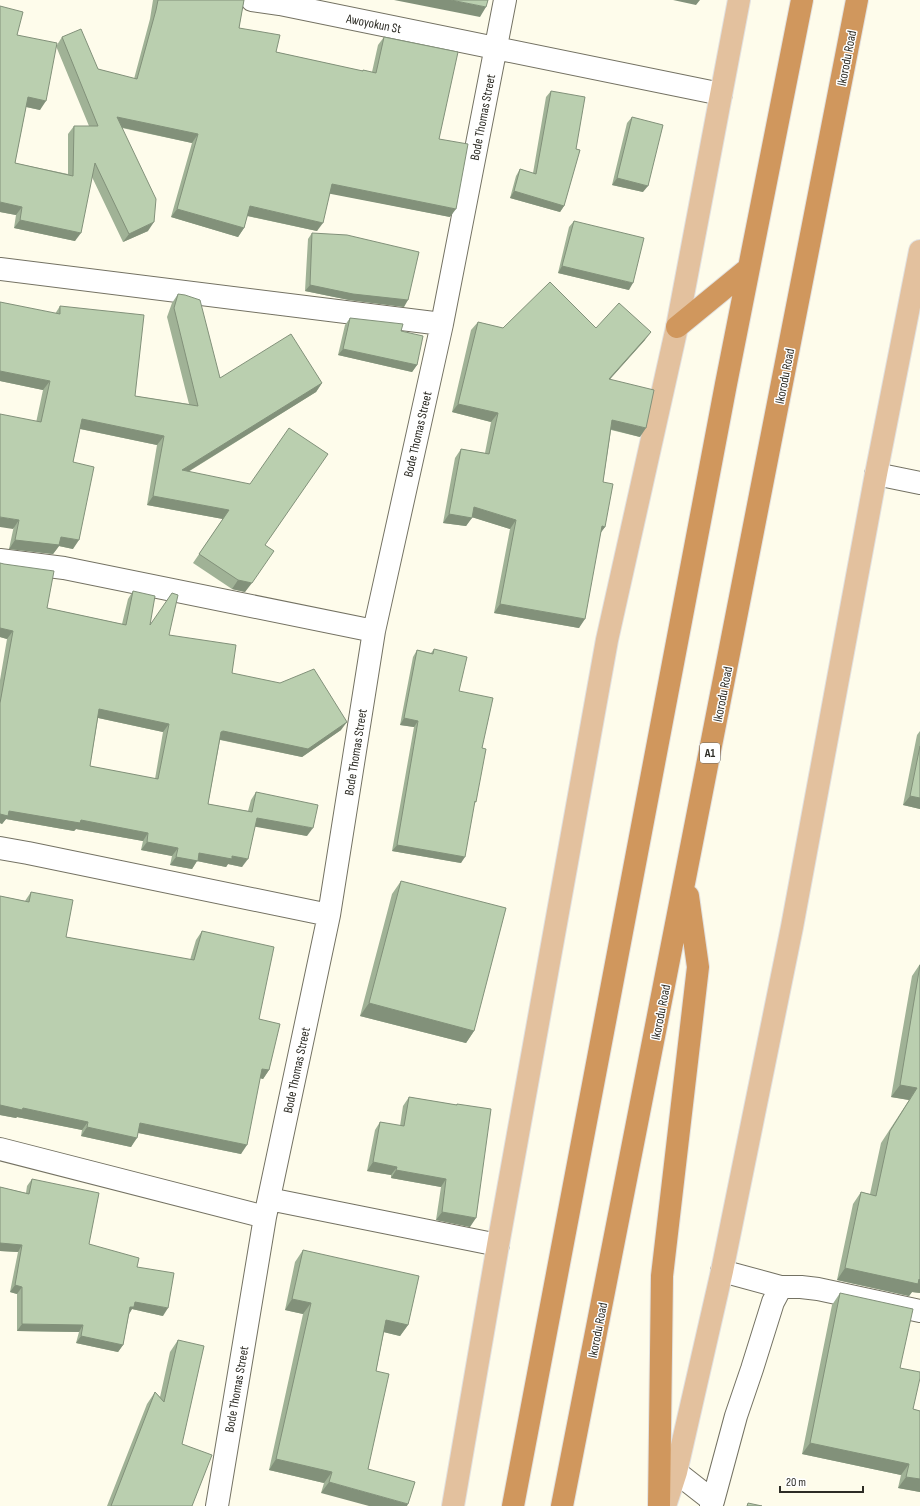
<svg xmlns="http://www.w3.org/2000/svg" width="920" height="1506" viewBox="0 0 920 1506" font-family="'Sofia Sans Condensed',sans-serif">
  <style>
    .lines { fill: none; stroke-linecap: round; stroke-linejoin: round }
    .minor-casing { stroke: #747263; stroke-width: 24 }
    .major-casing { stroke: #e2e1e0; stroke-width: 24 }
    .highway-casing { stroke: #e2e1e0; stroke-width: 24 }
    .minor { stroke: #fff; stroke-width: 22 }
    .major { stroke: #e3c19e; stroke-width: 22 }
    .highway { stroke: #d0975d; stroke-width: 22 }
    .wall { fill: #a0b296; fill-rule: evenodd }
    .shaded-wall { fill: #82917a }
    .building { fill: #bacfaf; stroke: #82917a; fill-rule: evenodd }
    .labels { text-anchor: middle; stroke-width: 3; stroke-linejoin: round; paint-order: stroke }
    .shield { fill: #fff; stroke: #6c6b66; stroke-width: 1 }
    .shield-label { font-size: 12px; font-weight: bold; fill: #2d2c25 }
    .street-label { font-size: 13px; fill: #2d2c25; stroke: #fff }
  </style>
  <rect width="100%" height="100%" fill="#fefceb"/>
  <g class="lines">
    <!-- minor casing -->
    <g class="minor-casing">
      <path id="minor" d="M252,0L280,4L721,94
        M0,269L442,324
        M876,474L920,483
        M0,560L64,568L374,631
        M0,848L28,853L329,915
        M0,1149L265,1217
        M269,1199L498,1245
        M722,1271L781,1287
        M676,1472L713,1501L711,1506
        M713,1501L736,1416L752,1369L773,1302L781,1287H801L818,1289L920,1311
        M217,1506L265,1217L329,915L374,631L442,324L505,0"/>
    </g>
    <!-- major casing -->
    <g class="major-casing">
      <path id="major" d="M453,1506L498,1245L607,640L677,327L739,0
        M665,1506L676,1472L722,1271L792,927L876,474L920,251"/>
    </g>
    <!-- highway casing -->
    <g class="highway-casing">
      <path id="highway" d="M677,327L749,268
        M513,1506L726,384L802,0
        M562,1506L857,0
        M659,1506L662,1276L698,967L688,896"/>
    </g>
    <!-- minor -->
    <use href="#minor" class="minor"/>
    <!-- major -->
    <use href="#major" class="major"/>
    <!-- highway -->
    <use href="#highway" class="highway"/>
  </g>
  <!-- wall -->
  <path class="wall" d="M153,0H244L239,28L276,52L362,71L363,70L372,72L378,45L384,37L439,139L450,217L330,193L317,231L247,216L244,228L238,237L171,217L192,143L122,128L148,231L123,242L92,177L75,241L14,228L16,215L0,212L17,35L57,45L62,37L98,69L134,79L150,19ZM56,46L89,126H74L68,134V174L15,163L26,107L40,110Z
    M551,91L564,206L560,212L510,198L516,176L520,169L533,173L546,97Z
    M632,117L643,192L612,185L627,123Z
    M574,221L629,290L558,273L569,227Z
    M312,233L404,307L349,300L305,291L308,239Z
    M178,294L220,378L322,383L316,392L188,472L265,545L245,592L232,589L193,563L223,519L147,505L157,445L80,429L73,462V549L59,546L53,554L9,549L43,390L0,381V302L55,314L60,306L135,396L189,404L167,317L172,303Z
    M350,318L401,331L417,365L412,372L338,355L345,325Z
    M478,322L503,328H596L645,340L610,379L640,437L611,430L603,482L605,527L601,532L579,628L494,613L510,529L472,517L466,526L443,523L455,458L461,449L485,453L491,422L452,412L471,330Z
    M0,563L47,608L122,624L128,599L133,591L150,625L169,635L232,673L341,730L302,757L220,740L208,804L248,811L251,800L256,792L307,836L255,826L242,867L228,864L226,867L197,861L192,869L170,865L172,856L141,850L143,841L76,829L74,831L6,819L2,824L0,823V680L7,639L0,637ZM98,718L163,732L155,779L90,766Z
    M434,649L459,691L482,748L476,802L474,804L461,863L392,851L414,727L400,725L413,657L417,650L431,653Z
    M920,731V809L903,805L917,735Z
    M401,881L474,1031L466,1043L360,1016L392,894Z
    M31,892L66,937L190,960L196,940L202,931L259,1019L269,1070L263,1079L260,1078L241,1154L138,1133L131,1147L81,1136L82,1130L17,1117L16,1118L0,1115V896L25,901Z
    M920,964V1293L912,1292L909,1296L837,1280L853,1204L861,1192L870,1194L881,1143L909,1100L891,1097L912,976Z
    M409,1097L456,1105L457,1104L470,1227L436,1220L441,1187L391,1178V1175L367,1171L375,1130L380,1122L400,1126L403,1106Z
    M32,1179L89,1244L137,1267L163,1316L132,1309L129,1314L123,1345L118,1352L76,1343L79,1332L17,1331V1294L10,1292L18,1252L0,1251V1187L26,1193L27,1186Z
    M303,1250L408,1325L400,1336L384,1332L376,1371L368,1469L321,1493L324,1483L269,1470L303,1314L285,1310L295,1262Z
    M840,1293L900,1368L913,1409L920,1411V1492L898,1488L901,1475L802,1454L832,1305Z
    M178,1340L182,1444L192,1506H107L147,1404L155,1392L160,1397L170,1352Z"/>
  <!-- shaded-wall -->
  <path class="shaded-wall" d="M394,0H451L486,7L480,17Z
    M673,0H700L696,5Z
    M28,97L46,101L40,110L22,106Z
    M117,117L198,134L192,143L111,125Z
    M617,178L648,186L643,192L612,185Z
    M332,184L456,209L450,217L326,193Z
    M514,191L564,206L560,212L510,198Z
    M0,202L22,207L16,215L0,212Z
    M250,206L323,223L317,231L244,215Z
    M177,209L244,228L238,237L171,217Z
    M20,220L81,233L75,241L14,228Z
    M154,222L148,231L123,242L129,234Z
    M562,266L633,283L629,290L558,273Z
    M310,285L408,300L404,307L349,300L305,291Z
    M651,332L645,340L603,387L609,379Z
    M343,349L417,365L412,372L338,355Z
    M0,371L50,381L43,390L0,381Z
    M322,383L316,392L176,479L182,470Z
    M458,404L498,413L491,422L452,412Z
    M82,419L164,436L157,445L76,428Z
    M612,420L646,428L640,437L606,428Z
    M153,496L229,510L223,519L147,505Z
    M474,507L516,520L510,529L468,516Z
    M449,514L472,518L466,526L443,523Z
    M0,517L19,520L13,529L0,527Z
    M602,526L605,527L599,535Z
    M61,537L79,540L73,549L59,546L53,554L9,549L15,540Z
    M238,580L252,583L245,592L232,589Z
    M500,604L585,619L579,628L494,613Z
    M0,628L13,631L7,639L0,637Z
    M99,709L169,724L163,732L94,717Z
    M404,718L418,721L414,727L400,725Z
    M347,722L341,730L302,757L217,739L221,732L223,731Z
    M910,796L920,798V809L903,805Z
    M9,811L81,820L148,833L143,841L76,829L74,831L6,819L2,824L0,823V814Z
    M257,818L313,828L307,836L251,826Z
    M147,842L178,848L172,856L141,850Z
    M397,845L465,857L461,863L392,851Z
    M199,853L232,856L248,859L242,867L228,864L226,867L197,861L192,869L170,865L176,857Z
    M369,1003L474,1031L466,1043L360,1016Z
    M262,1069L269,1070L263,1079L256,1077Z
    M900,1085L917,1088L909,1100L891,1097Z
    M0,1105L23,1108L88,1122L82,1130L17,1117L16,1118L0,1115Z
    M140,1123L247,1145L241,1154L134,1132Z
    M87,1127L137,1138L131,1147L81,1136Z
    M373,1162L397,1167L391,1175L367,1171Z
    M396,1170L446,1179L441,1187L391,1178Z
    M442,1212L476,1218L470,1227L436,1220Z
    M0,1243L22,1245L18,1252L0,1251Z
    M845,1268L920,1280V1293L912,1292L909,1296L837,1280Z
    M15,1285L22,1287L17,1294L10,1292Z
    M292,1299L311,1303L303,1314L285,1310Z
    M135,1302L168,1308L163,1316L132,1309L129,1314L130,1307Z
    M386,1320L408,1325L400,1336L379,1331Z
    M22,1324L83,1325L79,1332L17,1331Z
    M81,1336L123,1345L118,1352L76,1343Z
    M810,1443L909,1464L901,1475L802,1454Z
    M276,1459L332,1472L324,1483L269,1470Z
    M906,1477L920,1479V1492L898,1488Z
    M329,1482L408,1504L407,1506H369L321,1493Z"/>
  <!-- building -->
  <path class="building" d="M158,0H244L239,28L280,35L276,52L363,71V70L376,73L384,37L458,52L439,139L468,144L456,209L332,184L323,223L250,206L244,228L177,209L198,134L117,117L156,199L154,222L129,234L95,163L81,233L20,220L22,207L0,202V6L23,12L17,35L57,43L46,101L28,97L15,163L73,176L74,126H98L62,37L81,29L98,69L137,79L156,10Z
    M451,0H488L486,7Z
    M551,91L585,97L576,149L580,150L564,206L514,191L520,169L536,174Z
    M632,117L663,125L648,186L617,178Z
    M574,221L644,238L633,283L562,266Z
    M312,233L347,235L419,252L408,300L353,294L310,285Z
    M550,282L596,328L619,303L651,332L609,379L654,390L646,428L612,420L603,482L613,484L605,527L602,526L585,619L500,604L516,520L474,507L472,518L449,514L461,449L489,454L498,413L458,404L478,322L503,328Z
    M178,294L185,295L200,300L220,378L291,334L322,383L182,470L250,484L289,428L328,454L265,545L274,551L252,583L238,580L199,554L229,510L153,496L164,436L82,419L73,462L94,467L79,540L61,537L59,545L15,540L19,520L0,517V414L41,422L50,381L0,371V302L60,314V306L144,315L135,396L198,406L174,308Z
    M350,318L403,324L401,331L423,336L417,365L343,349Z
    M0,563L4,564L54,571L47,608L126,625L133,591L155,596L150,625L172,593L178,595L169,635L236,645L232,673L280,683L314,669L347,722L308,749L223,731L221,732L208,804L252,812L256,792L318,805L313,828L257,818L248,859L232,856V859L199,853L198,861L176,857L178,848L147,842L148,833L81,820L80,823L9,811L8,816L0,814V703L13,631L0,628ZM99,709L169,724L158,779L90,766Z
    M434,649L467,657L459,691L493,698L482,748L486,749L476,802L475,801L465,857L397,845L418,721L404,718L417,650L433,654Z
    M920,746V798L910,796Z
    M401,881L506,908L474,1031L369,1003Z
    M31,892L73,900L66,937L194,960L202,931L274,947L259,1019L280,1024L269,1070L262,1069L247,1145L140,1123L137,1138L87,1127L88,1122L23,1108L22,1110L0,1105V896L29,902Z
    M920,965V1280L919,1279L918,1284L845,1268L861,1192L876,1196L890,1131L917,1088L900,1085Z
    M409,1097L457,1105V1104L491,1109L476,1218L442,1212L446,1179L396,1170L397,1167L373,1162L380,1122L404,1126Z
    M32,1179L99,1193L89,1244L139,1258L137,1267L174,1273L168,1308L135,1302L134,1307H130L123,1345L81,1336L83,1325L22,1324V1287L15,1285L22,1245L0,1243V1187L29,1194Z
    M303,1250L419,1276L408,1325L386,1320L376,1371L389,1374L368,1469L415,1482L408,1504L329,1482L332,1472L276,1459L311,1303L292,1299Z
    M840,1293L913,1309L900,1368L920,1372V1378L913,1409L920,1411V1479L906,1477L909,1464L810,1443Z
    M178,1340L204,1346L182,1444L212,1455L192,1506H111L155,1392L164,1402Z
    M748,1503L762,1506H747Z"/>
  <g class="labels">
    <!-- shield labels -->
    <rect class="shield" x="700" y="743" width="20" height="20" rx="3"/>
    <g class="shield-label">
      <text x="710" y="757">A1</text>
    </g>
    <!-- street labels -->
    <g class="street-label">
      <text transform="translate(374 23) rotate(11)" y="5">Awoyokun St</text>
      <text transform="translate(846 58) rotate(-79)" y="5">Ikorodu Road</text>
      <text transform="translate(482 117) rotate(-79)" y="5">Bode Thomas Street</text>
      <text transform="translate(784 376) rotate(-79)" y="5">Ikorodu Road</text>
      <text transform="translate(417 434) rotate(-77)" y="5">Bode Thomas Street</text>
      <text transform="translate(722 694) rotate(-79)" y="5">Ikorodu Road</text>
      <text transform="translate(355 752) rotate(-81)" y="5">Bode Thomas Street</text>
      <text transform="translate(660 1012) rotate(-79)" y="5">Ikorodu Road</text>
      <text transform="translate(296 1070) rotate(-78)" y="5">Bode Thomas Street</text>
      <text transform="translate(597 1330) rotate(-79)" y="5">Ikorodu Road</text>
      <text transform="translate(236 1389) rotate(-80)" y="5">Bode Thomas Street</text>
    </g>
  </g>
  <!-- scale -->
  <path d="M780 1486v6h83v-6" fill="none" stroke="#2d2c25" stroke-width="2"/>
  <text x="786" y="1486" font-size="12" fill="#2d2c25" stroke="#ffffff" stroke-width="3" paint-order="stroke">20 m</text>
</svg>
